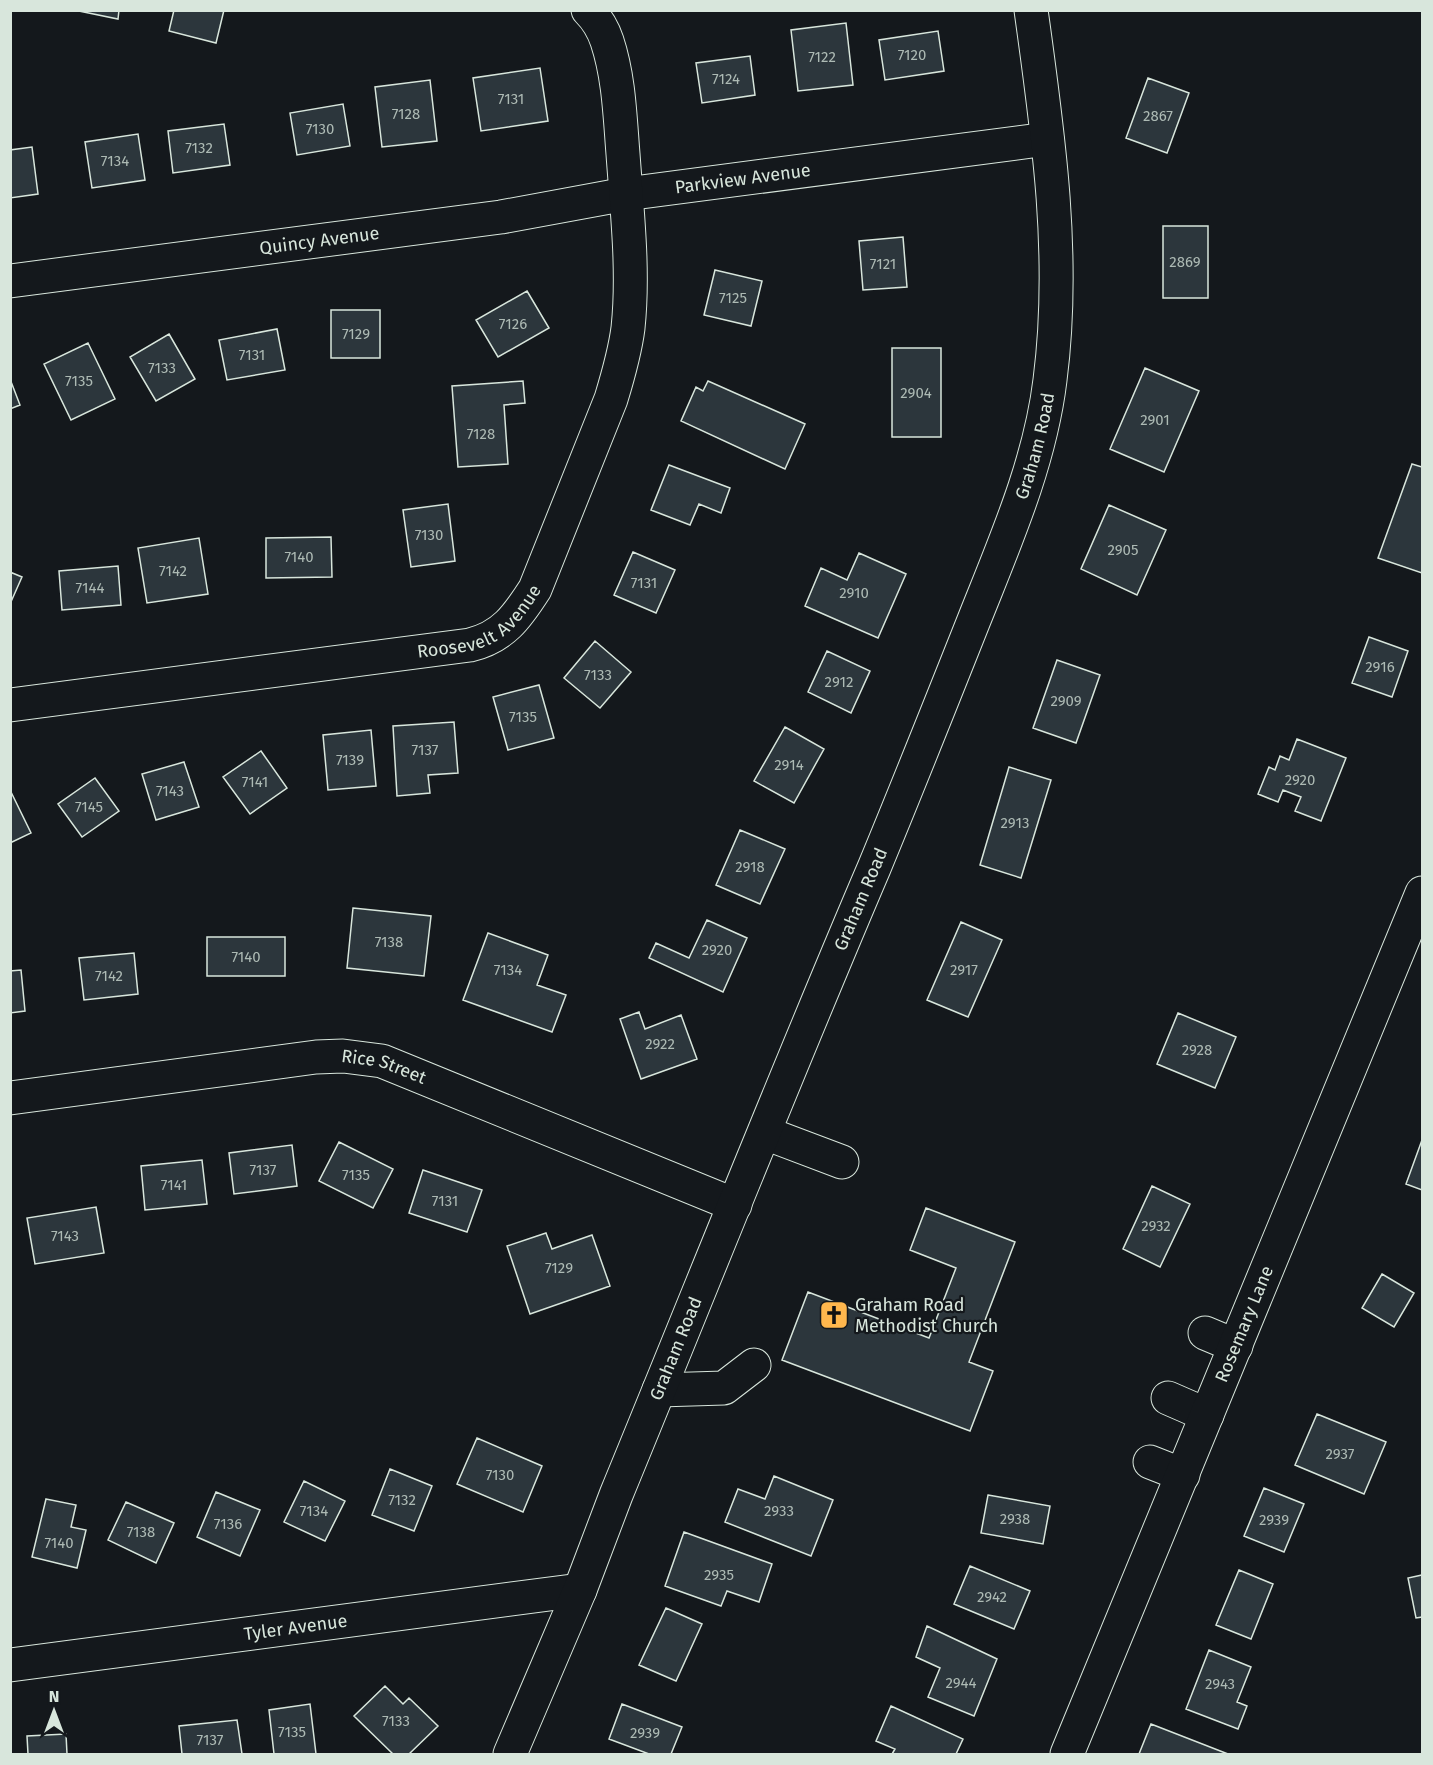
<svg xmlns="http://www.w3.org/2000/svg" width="1433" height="1765" viewBox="0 0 1433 1765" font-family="'Fira Sans',sans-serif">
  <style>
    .building { fill: #2c363c; stroke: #d8e6dc; stroke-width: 1.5 }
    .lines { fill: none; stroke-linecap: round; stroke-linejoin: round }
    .minor-casing { stroke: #d8e6dc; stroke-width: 35 }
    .minor { stroke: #14181c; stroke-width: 33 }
    .labels { text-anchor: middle; stroke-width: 4.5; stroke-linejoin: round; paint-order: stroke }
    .number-label { font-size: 15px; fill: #adbab4 }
    .street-label { font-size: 18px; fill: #d8e6dc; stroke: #14181c }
    .poi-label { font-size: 18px; fill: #d8e6dc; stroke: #14181c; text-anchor: start }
  </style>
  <rect width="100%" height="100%" fill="#14181c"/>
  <!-- building -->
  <path class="building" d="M74,10H119L118,19Z
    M174,10H224L216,43L169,31Z
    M846,23L853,85L798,91L791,30Z
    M938,31L944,71L885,80L879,40Z
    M750,56L755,95L702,103L696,63Z
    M540,68L548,121L481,131L473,78Z
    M1148,78L1189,93L1167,153L1126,138Z
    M430,80L437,141L382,147L375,87Z
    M343,104L350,146L297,155L290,113Z
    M224,124L230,165L173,173L168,131Z
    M138,134L145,180L92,188L85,142Z
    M32,147L38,194L10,198V150Z
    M1163,226H1208V298H1163Z
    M903,237L907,287L863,290L859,241Z
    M715,270L762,281L751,326L704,315Z
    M527,291L549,328L498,357L476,320Z
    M331,310H380V358H331Z
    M277,329L285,370L227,380L219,340Z
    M169,334L195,379L156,401L130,357Z
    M88,343L115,399L71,420L44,364Z
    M892,348H941V437H892Z
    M1145,368L1199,391L1164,472L1110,449Z
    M10,379L20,405L10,409Z
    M523,381L525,403L504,405L508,464L458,467L452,386Z
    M708,381L805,424L785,469L681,421L696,387L703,391Z
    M1412,464L1422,467V573L1378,558Z
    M669,465L730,488L721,513L699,504L690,525L651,510Z
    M448,504L455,561L411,567L403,510Z
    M1109,505L1166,530L1137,595L1081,569Z
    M331,537L332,577L266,578V538Z
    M199,538L208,594L147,603L138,548Z
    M633,552L675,570L656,613L614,595Z
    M859,553L906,574L878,638L805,606L821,568L847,580Z
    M118,566L121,605L62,610L59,571Z
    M10,572L22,577L10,604Z
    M1369,637L1408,651L1392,697L1352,683Z
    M595,641L631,672L600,708L564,678Z
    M827,651L870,671L851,713L808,692Z
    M1057,660L1100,675L1076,743L1033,728Z
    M539,685L554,738L508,750L493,697Z
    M454,722L458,773L428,775L430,793L397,796L393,726Z
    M785,727L824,749L794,803L754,781Z
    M371,730L376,786L328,790L323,735Z
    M1297,739L1346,758L1321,821L1295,811L1301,797L1283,790L1278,802L1258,794L1269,767L1275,770L1280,756L1289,760Z
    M261,751L287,788L250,814L223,777Z
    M184,762L199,807L156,820L142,774Z
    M1009,767L1051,780L1021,878L980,865Z
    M95,778L119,811L82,837L58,804Z
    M11,792L31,833L10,843V792Z
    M740,830L785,849L760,904L716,885Z
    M353,908L431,916L424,976L347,968Z
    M707,920L747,938L723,992L649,958L656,943L689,958Z
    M961,922L1002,940L968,1017L927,1000Z
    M488,933L548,955L537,985L566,995L552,1032L463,1000Z
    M207,937H285V976H207Z
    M134,953L138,994L84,1000L79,958Z
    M21,970L25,1011L10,1013V971Z
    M639,1012L645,1029L681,1015L697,1059L641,1079L620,1019Z
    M1178,1013L1236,1037L1215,1088L1157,1064Z
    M1422,1140V1190L1406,1184Z
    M339,1142L393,1169L373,1208L319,1181Z
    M292,1145L297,1186L234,1194L229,1153Z
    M202,1160L207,1204L145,1210L141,1166Z
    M423,1170L482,1190L467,1232L409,1213Z
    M1152,1186L1190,1204L1160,1267L1123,1249Z
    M96,1207L104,1253L35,1264L27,1218Z
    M926,1208L1015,1242L969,1362L993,1371L970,1431L782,1360L808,1292L929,1338L956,1268L910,1250Z
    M546,1233L552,1249L592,1235L610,1286L530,1314L507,1246Z
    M1382,1274L1414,1293L1394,1327L1362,1308Z
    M1317,1414L1386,1442L1364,1494L1295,1465Z
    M477,1438L542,1466L523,1512L457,1484Z
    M390,1469L432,1486L414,1531L372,1515Z
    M774,1476L833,1500L811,1556L725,1522L738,1489L765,1499Z
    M304,1481L345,1501L325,1541L284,1522Z
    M1264,1488L1304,1504L1284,1552L1244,1536Z
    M216,1492L260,1510L240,1556L197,1537Z
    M988,1495L1050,1506L1043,1544L981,1533Z
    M46,1499L76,1505L71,1527L86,1530L77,1568L32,1557Z
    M126,1502L174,1523L156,1563L108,1540Z
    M684,1532L772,1564L759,1602L727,1591L721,1606L665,1586Z
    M970,1566L1030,1591L1014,1629L954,1604Z
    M1239,1570L1273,1584L1251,1639L1216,1625Z
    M1422,1575V1617L1416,1618L1408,1578Z
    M666,1608L702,1624L676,1681L639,1665Z
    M927,1626L997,1659L974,1716L928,1697L940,1668L916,1657Z
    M1209,1650L1251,1667L1237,1702L1247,1706L1238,1729L1186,1709Z
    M385,1686L403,1704L409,1698L438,1726L409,1754H393L354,1716Z
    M310,1704L316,1754H274L269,1710Z
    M622,1704L682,1727L671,1754H649L609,1739Z
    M891,1706L963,1739L956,1754H892L895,1749L876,1741Z
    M237,1720L242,1754H182L179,1726Z
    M1151,1724L1228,1754H1139Z
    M66,1734L67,1754H28L27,1736Z"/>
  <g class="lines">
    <!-- minor casing -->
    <g class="minor-casing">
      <g id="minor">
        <path id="s1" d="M10,281L501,217L626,194L1047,139"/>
        <path id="s2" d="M10,705L470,645C503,637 517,617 535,589L611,399C618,376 625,352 628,328C634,271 627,211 623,154C620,117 619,77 607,41C603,29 597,19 588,10"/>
        <path id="s3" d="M10,1098L316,1057L343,1056L382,1061L735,1205"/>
        <path d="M765,1133L842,1162"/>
        <path d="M1205,1333L1236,1346"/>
        <path d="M659,1390L724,1388L754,1365"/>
        <path d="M1168,1398L1207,1415"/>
        <path d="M1150,1462L1183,1475"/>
        <path id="s4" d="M10,1665L580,1590"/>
        <path id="s5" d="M510,1754L580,1590L616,1495C702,1286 785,1076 874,868C908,786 941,703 974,620C1005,542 1040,463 1050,380C1066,257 1048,132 1031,10"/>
        <path id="s6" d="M1067,1754L1422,893"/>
      </g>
    </g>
    <!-- minor -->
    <use href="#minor" class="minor"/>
  </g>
  <!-- icons -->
  <defs>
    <g id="church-square" transform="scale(1.5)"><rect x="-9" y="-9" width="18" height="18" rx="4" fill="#ffb74d" stroke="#14181c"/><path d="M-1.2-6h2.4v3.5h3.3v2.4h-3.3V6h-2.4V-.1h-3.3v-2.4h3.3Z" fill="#111"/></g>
  </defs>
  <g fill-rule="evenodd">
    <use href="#church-square" x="834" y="1315"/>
  </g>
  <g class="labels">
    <!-- number labels -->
    <g class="number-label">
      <text x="912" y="60">7120</text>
      <text x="822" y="62">7122</text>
      <text x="726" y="84">7124</text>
      <text x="511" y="104">7131</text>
      <text x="406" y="119">7128</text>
      <text x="1158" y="121">2867</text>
      <text x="320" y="134">7130</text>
      <text x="199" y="153">7132</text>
      <text x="115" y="166">7134</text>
      <text x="1185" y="267">2869</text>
      <text x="883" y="269">7121</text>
      <text x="733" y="303">7125</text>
      <text x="513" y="329">7126</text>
      <text x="356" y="339">7129</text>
      <text x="252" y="360">7131</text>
      <text x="162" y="373">7133</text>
      <text x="79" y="386">7135</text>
      <text x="916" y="398">2904</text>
      <text x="1155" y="425">2901</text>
      <text x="481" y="439">7128</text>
      <text x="429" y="540">7130</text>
      <text x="1123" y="555">2905</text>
      <text x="299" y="562">7140</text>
      <text x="173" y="576">7142</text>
      <text x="644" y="588">7131</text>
      <text x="90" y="593">7144</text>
      <text x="854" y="598">2910</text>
      <text x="1380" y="672">2916</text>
      <text x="598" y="680">7133</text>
      <text x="839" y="687">2912</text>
      <text x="1066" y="706">2909</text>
      <text x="523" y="722">7135</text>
      <text x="425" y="755">7137</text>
      <text x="350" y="765">7139</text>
      <text x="789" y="770">2914</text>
      <text x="1300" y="785">2920</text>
      <text x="255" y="787">7141</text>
      <text x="170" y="796">7143</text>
      <text x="89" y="812">7145</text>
      <text x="1015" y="828">2913</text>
      <text x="750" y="872">2918</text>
      <text x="389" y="947">7138</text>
      <text x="717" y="955">2920</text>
      <text x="246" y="962">7140</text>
      <text x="508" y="975">7134</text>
      <text x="964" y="975">2917</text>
      <text x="109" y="981">7142</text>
      <text x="660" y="1049">2922</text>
      <text x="1197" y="1055">2928</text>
      <text x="263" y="1175">7137</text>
      <text x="356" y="1180">7135</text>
      <text x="174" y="1190">7141</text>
      <text x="445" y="1206">7131</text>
      <text x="1156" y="1231">2932</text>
      <text x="65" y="1241">7143</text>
      <text x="559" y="1273">7129</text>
      <text x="1340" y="1459">2937</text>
      <text x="500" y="1480">7130</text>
      <text x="402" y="1505">7132</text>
      <text x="314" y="1516">7134</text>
      <text x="779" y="1516">2933</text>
      <text x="1015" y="1524">2938</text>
      <text x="1274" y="1525">2939</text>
      <text x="228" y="1529">7136</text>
      <text x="141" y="1537">7138</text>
      <text x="59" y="1548">7140</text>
      <text x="719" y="1580">2935</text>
      <text x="992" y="1602">2942</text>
      <text x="961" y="1688">2944</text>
      <text x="1220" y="1689">2943</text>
      <text x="396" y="1726">7133</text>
      <text x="292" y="1737">7135</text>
      <text x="645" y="1738">2939</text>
      <text x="210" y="1745">7137</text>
    </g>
    <!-- street labels -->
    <g class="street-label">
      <text dy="6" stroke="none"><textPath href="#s1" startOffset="740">Parkview Avenue</textPath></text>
      <text dy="6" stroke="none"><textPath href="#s1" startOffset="312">Quincy Avenue</textPath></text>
      <text dy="6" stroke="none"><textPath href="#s5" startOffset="1410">Graham Road</textPath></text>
      <text dy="6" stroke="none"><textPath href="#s2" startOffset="483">Roosevelt Avenue</textPath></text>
      <text dy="6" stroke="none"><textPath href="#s5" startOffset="924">Graham Road</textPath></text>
      <text dy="6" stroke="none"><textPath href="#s3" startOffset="378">Rice Street</textPath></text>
      <text dy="6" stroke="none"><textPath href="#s6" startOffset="465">Rosemary Lane</textPath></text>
      <text dy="6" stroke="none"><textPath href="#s5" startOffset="438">Graham Road</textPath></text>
      <text dy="6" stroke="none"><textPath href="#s4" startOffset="288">Tyler Avenue</textPath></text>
    </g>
    <!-- poi labels -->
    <g class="poi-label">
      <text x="855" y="1311">Graham Road<tspan x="855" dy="21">Methodist Church</tspan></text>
    </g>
  </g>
  <!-- border -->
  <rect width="1433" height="1765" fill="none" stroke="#d8e6dc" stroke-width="24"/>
  <!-- north arrow -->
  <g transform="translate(54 1711)" stroke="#14181c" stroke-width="4.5" paint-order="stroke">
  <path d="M0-4.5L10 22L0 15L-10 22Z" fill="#d8e6dc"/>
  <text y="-9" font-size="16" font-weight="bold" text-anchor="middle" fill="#d8e6dc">N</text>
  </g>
</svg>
